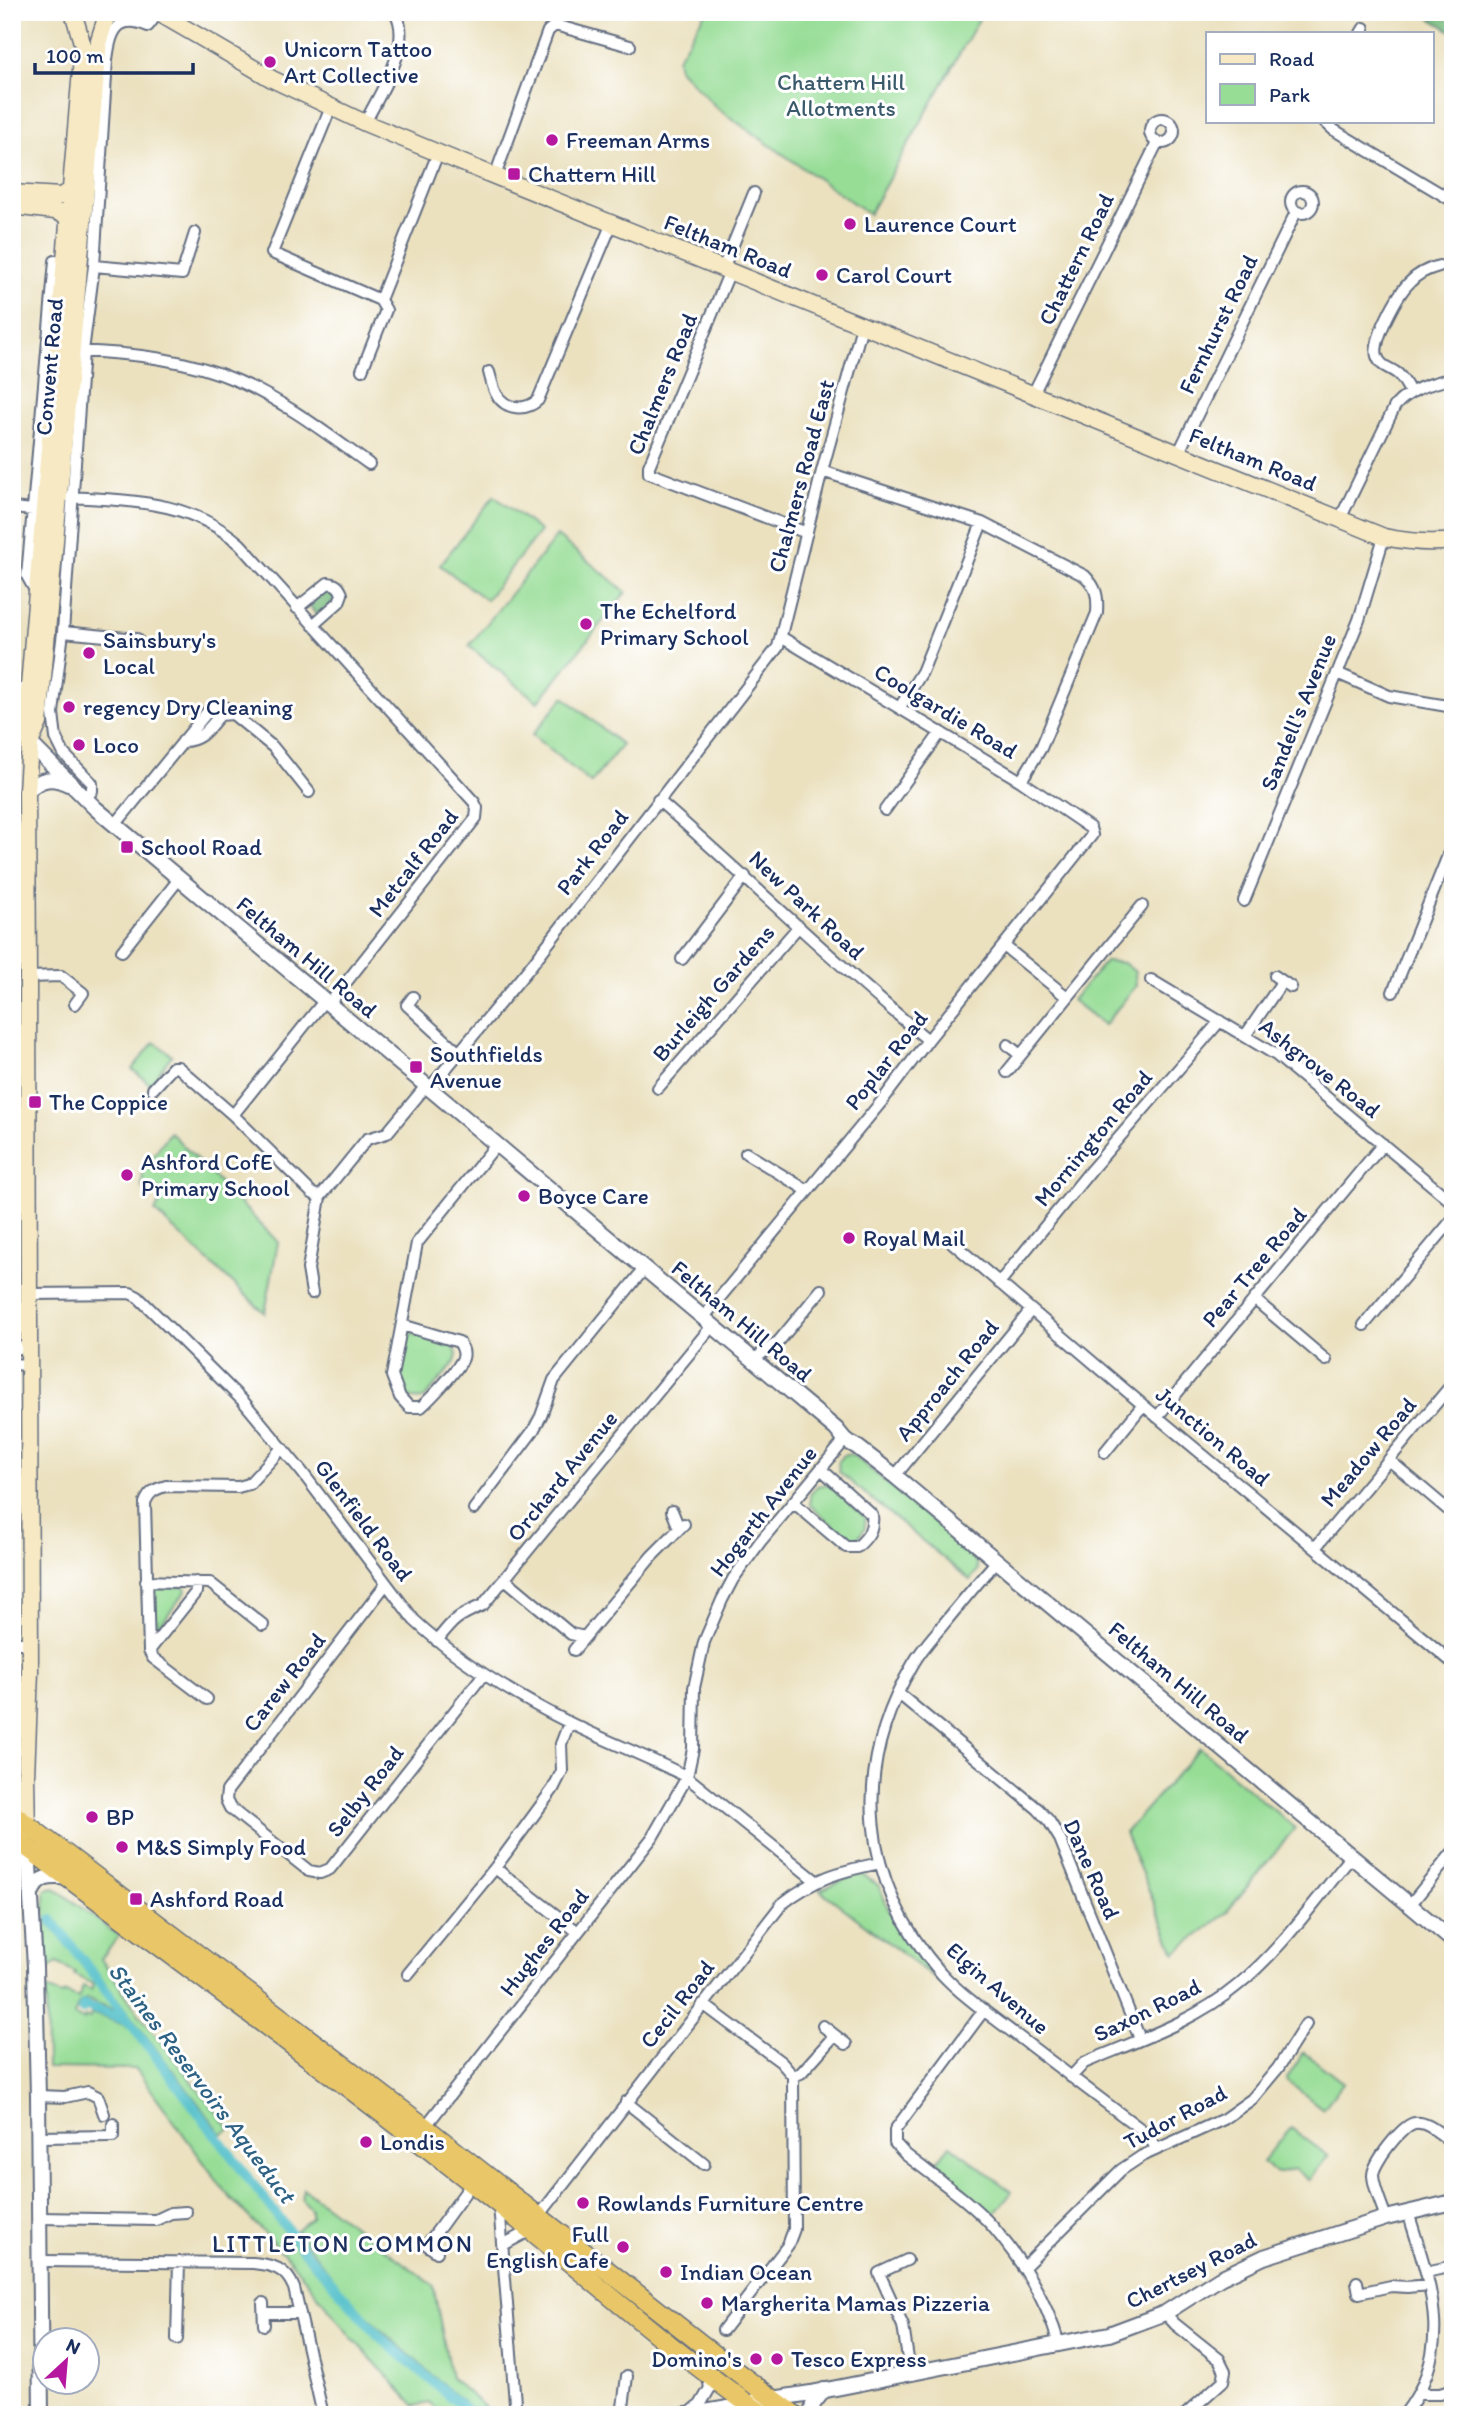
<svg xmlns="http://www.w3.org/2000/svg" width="1465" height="2427" viewBox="0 0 1465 2427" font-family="Itim,sans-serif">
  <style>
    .green { fill: #97dd96; stroke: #59867a; stroke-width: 2 }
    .forest { fill: #79bc7f; stroke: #4a766e; stroke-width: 2 }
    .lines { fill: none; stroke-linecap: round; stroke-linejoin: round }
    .canal { stroke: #52c0ca; stroke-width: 10 }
    .minor-casing { stroke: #646d80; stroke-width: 14 }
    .tertiary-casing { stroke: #646d80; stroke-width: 18 }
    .secondary-casing { stroke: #646d80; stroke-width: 19 }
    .trunk-casing { stroke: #646d80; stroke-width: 21 }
    .minor { stroke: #fff; stroke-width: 10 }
    .tertiary { stroke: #fff; stroke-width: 14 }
    .secondary { stroke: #f6e9c3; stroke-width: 16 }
    .trunk { stroke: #e9c769; stroke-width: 18 }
    .poi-dot { fill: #b5179e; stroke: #fff; stroke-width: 2.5 }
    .labels { text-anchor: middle; stroke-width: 6; stroke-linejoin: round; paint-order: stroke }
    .poi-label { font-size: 23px; fill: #1b2f5e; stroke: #fff; text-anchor: start }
    .park-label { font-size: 23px; fill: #3a5a6c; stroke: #fff }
    .street-label { font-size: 23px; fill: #1b2f5e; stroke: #fff }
    .water-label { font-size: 24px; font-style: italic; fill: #2e6284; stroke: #fff }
    .neighbourhood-label { font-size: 24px; letter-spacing: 2px; fill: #1b2f5e; stroke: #fff }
  </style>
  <rect width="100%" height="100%" fill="#fff"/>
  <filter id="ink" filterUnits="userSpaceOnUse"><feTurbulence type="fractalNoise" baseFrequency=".0143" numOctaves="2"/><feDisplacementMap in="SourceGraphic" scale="14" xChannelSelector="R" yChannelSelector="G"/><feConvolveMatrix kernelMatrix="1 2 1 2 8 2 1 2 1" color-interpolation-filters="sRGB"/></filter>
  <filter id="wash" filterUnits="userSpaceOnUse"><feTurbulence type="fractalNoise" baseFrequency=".00686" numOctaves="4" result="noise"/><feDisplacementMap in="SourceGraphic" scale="28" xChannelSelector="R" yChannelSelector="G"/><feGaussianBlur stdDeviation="1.57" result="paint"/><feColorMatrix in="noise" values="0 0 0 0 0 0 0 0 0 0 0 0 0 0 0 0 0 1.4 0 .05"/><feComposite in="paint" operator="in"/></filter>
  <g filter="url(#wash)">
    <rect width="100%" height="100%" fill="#ebe1bf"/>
    <!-- green -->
    <path class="green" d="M706,12H983L869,214L718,109L679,69L677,59Z
      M494,496L540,531L486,600L440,565Z
      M557,536L626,592L538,702L469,646Z
      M564,697L622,745L591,783L532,735Z
      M1106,961L1124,963L1135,972L1136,986L1104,1025L1072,1000Z
      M154,1042L172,1055L150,1084L132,1069Z
      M170,1132L278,1242L265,1313L155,1212L162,1197L160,1190L142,1188L143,1170Z
      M408,1332L451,1344L457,1354L455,1362L424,1399C390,1405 392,1349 408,1332Z
      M845,1454L853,1455L975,1556L978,1570L970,1580L839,1472L838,1461Z
      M828,1484L865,1517V1528L857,1539L848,1538L810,1505V1495L817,1486Z
      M156,1586L185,1587L186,1591L159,1626L152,1624L151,1594Z
      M1200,1748L1295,1828L1225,1914L1175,1953L1125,1833Z
      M863,1875L878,1885L890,1912L907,1942L930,1972L952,1992L820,1890L853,1876Z
      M55,1888L119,1936L101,1959L139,2014L230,2129L222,2134L55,1919L48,1922L119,2012L88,1999C78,2000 77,2008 74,2016L84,2020L85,2017L90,2018L91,2013L130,2027L302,2255L378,2338L466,2415H442L429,2403L415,2406L352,2338L290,2260L226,2193L136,2069L47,2068L46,1989L62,1995L66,1993L78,1998L83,1986L91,1990L93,1984L74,1975L75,1972L57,1963L46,1970L45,1890Z
      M1304,2052L1343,2083L1323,2109L1286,2080Z
      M1291,2128L1328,2156L1309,2180L1294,2169L1277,2174L1262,2162Z
      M950,2145L1012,2192L992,2217L932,2168Z
      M303,2188L433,2285L451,2378L494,2415H478L381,2330L347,2296L296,2230L311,2218V2210L301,2199Z"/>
    <!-- forest -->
    <path class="forest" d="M1420,12H1453V32Z
      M333,588L340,595L321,615H316L310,606C314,599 325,589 333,588Z"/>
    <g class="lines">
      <!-- canal -->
      <path class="canal" d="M52,1920L304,2251L380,2337L472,2415
        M82,2010L84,2005L128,2021"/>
    </g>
  </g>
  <g filter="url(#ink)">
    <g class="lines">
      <!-- minor casing -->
      <g class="minor-casing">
        <path id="minor" d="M555,25L563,12
          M1361,33L1364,28
          M331,107L272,253L380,300L438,153
          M1150 131a12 12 0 1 1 24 0a12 12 0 1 1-24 0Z
          M1324,121L1334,130L1453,201
          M365,123C379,94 414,44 395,12
          M495,176L548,31L555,25L630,46
          M1291 202a11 11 0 1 1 22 0a11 11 0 1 1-22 0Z
          M94,266L182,274L195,233
          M723,269L754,193
          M730,271L649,466V473L807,533
          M76,351C131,353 188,359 238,381C286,402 327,434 369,464
          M362,370L386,310L380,300
          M489,372C491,379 493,389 497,395C506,410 526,411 538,400L612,223
          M1410,392C1407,386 1403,379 1398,374C1390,367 1381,368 1377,356C1372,341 1398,293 1410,282C1418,273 1428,269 1439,266
          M1033,394L1157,143
          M1178,454L1296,212
          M822,471L982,523L1085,576C1097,588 1098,597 1097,613L1041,748L1021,781
          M70,497C133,501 189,500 240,544L474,802L477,808L476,818L329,1004
          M12,508L33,510
          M1340,519L1395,406C1411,388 1430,384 1453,378
          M36,592L27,576L55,261L65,258
          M297,608L328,583C336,584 339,586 342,594L339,602L313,625
          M63,632L137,639
          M1337,673L1389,696L1453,707
          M900,707L922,672L982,523
          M183,741C202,741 209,727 220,715L232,714
          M84,799L92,791V783L64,754L56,738L53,713L63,632L83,351L94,266L107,60C110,34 116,12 148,26L158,13
          M658,800C749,879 835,964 928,1040
          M885,810L941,732
          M115,825L213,705L223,706L273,747L309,792
          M1244,901L1359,620L1384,537
          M1004,946L1067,997
          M122,951L179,879
          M682,959L745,876
          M1275,976L1291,987
          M28,977L61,976L83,993L75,1004
          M1151,980L1276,1055L1453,1203
          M1393,992L1453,843
          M413,997L407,1005L459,1053
          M1245,1036L1282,982
          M1008,1045L1020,1055
          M1007,1072L1142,906
          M658,1088L799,926
          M153,1089L173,1067H178L233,1115L312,1193L320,1197
          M429,1089L530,967L778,647L822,471L862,326
          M233,1115L324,1001
          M746,1153L808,1191
          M12,1159H28
          M948,1239L1143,1405L1453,1663
          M999,1283L1091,1170L1220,1021
          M312,1293L308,1269L320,1197L367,1139L387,1133L426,1086
          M29,1294L130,1293L138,1297L243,1401L302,1472L414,1620C460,1663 514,1695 570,1723C608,1742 649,1757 687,1777L652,1838L425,2127
          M1254,1299L1326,1360
          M703,1318L882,1101L928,1040L1092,835L1090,828L1021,781L781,637
          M402,1325L459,1342C462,1347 465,1352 463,1358C459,1369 430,1399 421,1407H409L400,1397L392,1376L417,1243L496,1145
          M1364,1325L1453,1219
          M12,1351L29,1344
          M753,1360L779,1341L821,1290
          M12,1364L29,1365
          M1157,1417L1383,1144
          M1105,1452L1143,1405
          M1389,1460L1453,1514
          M895,1476L1031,1310
          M793,1502L846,1547H857C867,1538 874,1530 872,1515L821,1469
          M474,1509L533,1431L541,1416L554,1380L644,1269
          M672,1511L679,1528
          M1315,1548L1453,1383
          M997,1561C978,1582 960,1604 942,1626C932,1638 921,1650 913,1664C851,1770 860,1880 941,1973C963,1997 993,2017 1019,2037C1061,2069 1103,2101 1146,2133L1157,2149
          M505,1579L571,1634L585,1637
          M146,1581L210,1583L263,1625
          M386,1584L227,1791L226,1800L230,1808L309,1871L320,1873L330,1869L483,1675
          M437,1641C453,1619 458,1616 483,1605L712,1326
          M12,1643H29
          M574,1650L652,1556L684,1524
          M149,1651L196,1592V1582
          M899,1694L1038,1809L1049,1821L1060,1839L1140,2039
          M207,1699L153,1658L149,1651L145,1503C149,1492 155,1489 166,1486L238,1487L249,1484L282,1448
          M495,1868L578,1932
          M816,1881L687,1777L693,1749L694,1688L704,1642L722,1600L733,1579L760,1542L845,1440
          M1410,1905L1453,1852
          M408,1974L495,1868L553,1789L562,1771L561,1744L569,1723
          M703,2004L781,2062L793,2076L794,2229L788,2245L723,2330
          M984,2010L895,2130V2143L905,2154C934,2177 968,2199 993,2227C1022,2261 1047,2302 1059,2344
          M823,2026L846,2044
          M793,2076L801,2073L834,2036
          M1071,2077L1084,2063C1136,2041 1194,2022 1238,1985C1282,1949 1316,1899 1352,1856
          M38,2096L65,2097L88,2092L98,2097L104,2114
          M626,2102L704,2164
          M39,2137L113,2136V2124
          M499,2205L516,2415
          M539,2216L782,1904C815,1878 840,1871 880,1863
          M39,2218L156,2220L171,2213L186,2212
          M1386,2218C1382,2205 1374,2189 1373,2176C1372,2164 1403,2124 1415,2123C1428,2121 1442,2136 1453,2143
          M503,2245L525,2233H535
          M437,2252L427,2245L472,2183
          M907,2260L879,2273L903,2326L910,2372
          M40,2261L253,2263C273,2265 286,2268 294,2288L323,2415
          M1023,2268L1121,2170L1142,2156L1224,2119L1252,2099L1278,2068L1306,2024
          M1426,2272L1453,2266
          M1357,2282L1359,2293L1391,2286L1407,2287L1429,2285
          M263,2303L264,2325
          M264,2313H300
          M1165,2313L1175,2324L1219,2359L1225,2371L1223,2381L1185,2415
          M177,2339L179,2262
          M1419,2394H1440L1453,2390
          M691,2412L700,2405L710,2388L707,2373
          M622,2415L627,2376
          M675,2415L746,2403
          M1404,2415C1456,2348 1430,2284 1408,2212"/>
      </g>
      <!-- tertiary casing -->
      <g class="tertiary-casing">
        <path id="tertiary" d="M12,698L29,687
          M12,725L95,808L836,1429L845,1440L856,1446L895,1476L1453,1941
          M27,791C41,778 52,776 68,784
          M28,1848L35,1967L38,2096L41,2415
          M31,1894C38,1875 51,1876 69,1878
          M746,2403L811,2393L1109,2334L1165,2313L1220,2278L1264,2257L1386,2218L1453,2202
          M811,2415L813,2404L824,2390"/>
      </g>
      <!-- secondary casing -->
      <g class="secondary-casing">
        <path id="secondary" d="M157,12L272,79L365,123L438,153L1384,537C1408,542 1429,544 1453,541
          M12,193L61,196L71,191
          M12,206L55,211L69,217
          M30,743L39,723L99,40L107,15
          M27,1832L26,1776L30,1671L28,977L27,791L30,743L26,722L83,46L73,12"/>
      </g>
      <!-- trunk casing -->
      <g class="trunk-casing">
        <path id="trunk" d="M12,1813L425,2127L737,2372L795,2415
          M12,1836C166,1952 322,2065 473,2184C571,2260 662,2345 764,2415"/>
      </g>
      <!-- minor -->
      <use href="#minor" class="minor"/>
      <!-- tertiary -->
      <use href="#tertiary" class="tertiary"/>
      <!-- secondary -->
      <use href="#secondary" class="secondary"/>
      <!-- trunk -->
      <use href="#trunk" class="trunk"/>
    </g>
  </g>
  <!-- markers -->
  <g class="poi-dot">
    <circle cx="270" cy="62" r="7"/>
    <circle cx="552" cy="140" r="7"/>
    <rect x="507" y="167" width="14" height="14" rx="3.5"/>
    <circle cx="850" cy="224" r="7"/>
    <circle cx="822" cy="275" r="7"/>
    <circle cx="586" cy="624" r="7"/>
    <circle cx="89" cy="653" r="7"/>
    <circle cx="69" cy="707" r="7"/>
    <circle cx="79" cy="745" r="7"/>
    <rect x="120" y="840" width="14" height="14" rx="3.5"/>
    <rect x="409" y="1060" width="14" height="14" rx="3.5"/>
    <rect x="28" y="1095" width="14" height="14" rx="3.5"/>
    <circle cx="127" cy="1175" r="7"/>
    <circle cx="524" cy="1196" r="7"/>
    <circle cx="849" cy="1238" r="7"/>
    <circle cx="92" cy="1817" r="7"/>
    <circle cx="122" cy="1847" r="7"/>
    <rect x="129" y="1892" width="14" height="14" rx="3.5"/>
    <circle cx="366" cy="2142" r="7"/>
    <circle cx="583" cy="2203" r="7"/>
    <circle cx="623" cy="2247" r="7"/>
    <circle cx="666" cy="2272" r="7"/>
    <circle cx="707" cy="2303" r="7"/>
    <circle cx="756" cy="2359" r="7"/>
    <circle cx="777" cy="2359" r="7"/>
  </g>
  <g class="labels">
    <!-- poi labels -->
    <g class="poi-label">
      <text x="284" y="57">Unicorn Tattoo<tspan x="284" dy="26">Art Collective</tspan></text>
      <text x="566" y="148">Freeman Arms</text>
      <text x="528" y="182">Chattern Hill</text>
      <text x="864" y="232">Laurence Court</text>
      <text x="836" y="283">Carol Court</text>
      <text x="600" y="619">The Echelford<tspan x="600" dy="26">Primary School</tspan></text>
      <text x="103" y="648">Sainsbury's<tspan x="103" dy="26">Local</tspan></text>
      <text x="83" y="715">regency Dry Cleaning</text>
      <text x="93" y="753">Loco</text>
      <text x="141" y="855">School Road</text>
      <text x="430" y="1062">Southfields<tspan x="430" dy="26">Avenue</tspan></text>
      <text x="49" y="1110">The Coppice</text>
      <text x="141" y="1170">Ashford CofE<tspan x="141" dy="26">Primary School</tspan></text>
      <text x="538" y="1204">Boyce Care</text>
      <text x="863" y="1246">Royal Mail</text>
      <text x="106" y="1825">BP</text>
      <text x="136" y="1855">M&amp;S Simply Food</text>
      <text x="150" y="1907">Ashford Road</text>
      <text x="380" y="2150">Londis</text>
      <text x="597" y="2211">Rowlands Furniture Centre</text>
      <text x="609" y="2242" text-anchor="end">Full<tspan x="609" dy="26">English Cafe</tspan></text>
      <text x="680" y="2280">Indian Ocean</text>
      <text x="721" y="2311">Margherita Mamas Pizzeria</text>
      <text x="742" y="2367" text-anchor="end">Domino's</text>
      <text x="791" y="2367">Tesco Express</text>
    </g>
    <!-- park labels -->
    <g class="park-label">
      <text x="841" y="90">Chattern Hill<tspan x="841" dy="26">Allotments</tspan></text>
    </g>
    <!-- street labels -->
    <g class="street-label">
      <text transform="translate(728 246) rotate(22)" y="8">Feltham Road</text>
      <text transform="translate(1076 259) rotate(-64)" y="8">Chattern Road</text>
      <text transform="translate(1218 324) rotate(-64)" y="8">Fernhurst Road</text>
      <text transform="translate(49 367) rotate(-85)" y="8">Convent Road</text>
      <text transform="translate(662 384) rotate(-68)" y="8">Chalmers Road</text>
      <text transform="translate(1253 459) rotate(22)" y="8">Feltham Road</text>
      <text transform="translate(801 476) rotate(-75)" y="8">Chalmers Road East</text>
      <text transform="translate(946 711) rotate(31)" y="8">Coolgardie Road</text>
      <text transform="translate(1298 712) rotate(-68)" y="8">Sandell's Avenue</text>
      <text transform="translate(592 852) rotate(-52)" y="8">Park Road</text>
      <text transform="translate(413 863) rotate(-52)" y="8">Metcalf Road</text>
      <text transform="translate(807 905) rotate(43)" y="8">New Park Road</text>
      <text transform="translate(307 957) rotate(40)" y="8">Feltham Hill Road</text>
      <text transform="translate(713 993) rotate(-49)" y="8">Burleigh Gardens</text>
      <text transform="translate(886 1060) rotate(-52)" y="8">Poplar Road</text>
      <text transform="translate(1320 1068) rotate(38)" y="8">Ashgrove Road</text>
      <text transform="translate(1093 1138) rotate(-50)" y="8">Mornington Road</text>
      <text transform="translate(1254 1267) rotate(-50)" y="8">Pear Tree Road</text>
      <text transform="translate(742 1321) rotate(40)" y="8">Feltham Hill Road</text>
      <text transform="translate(947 1380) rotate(-51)" y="8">Approach Road</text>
      <text transform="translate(1213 1436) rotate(40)" y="8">Junction Road</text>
      <text transform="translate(1368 1452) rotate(-50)" y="8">Meadow Road</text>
      <text transform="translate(562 1476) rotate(-51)" y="8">Orchard Avenue</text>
      <text transform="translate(763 1511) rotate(-52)" y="8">Hogarth Avenue</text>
      <text transform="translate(364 1520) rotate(53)" y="8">Glenfield Road</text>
      <text transform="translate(284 1682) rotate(-52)" y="8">Carew Road</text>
      <text transform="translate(1179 1682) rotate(40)" y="8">Feltham Hill Road</text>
      <text transform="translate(365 1791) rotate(-52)" y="8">Selby Road</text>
      <text transform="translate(1092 1869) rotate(66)" y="8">Dane Road</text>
      <text transform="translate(544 1942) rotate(-52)" y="8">Hughes Road</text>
      <text transform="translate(998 1988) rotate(41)" y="8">Elgin Avenue</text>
      <text transform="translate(677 2004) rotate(-52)" y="8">Cecil Road</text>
      <text transform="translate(1147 2010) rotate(-26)" y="8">Saxon Road</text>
      <text transform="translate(1175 2117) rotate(-28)" y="8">Tudor Road</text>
      <text transform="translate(1191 2270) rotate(-27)" y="8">Chertsey Road</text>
    </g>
    <!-- water labels -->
    <g class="water-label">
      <text transform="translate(202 2083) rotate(53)" y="8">Staines Reservoirs Aqueduct</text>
    </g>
    <!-- neighbourhood labels -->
    <g class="neighbourhood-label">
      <text x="343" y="2252">LITTLETON COMMON</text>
    </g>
  </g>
  <!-- margin -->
  <rect width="1465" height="2427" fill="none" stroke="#fff" stroke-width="42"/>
  <!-- legend -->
  <rect x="1206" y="32" width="228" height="91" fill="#ffffff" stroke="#a4acbf" stroke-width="2"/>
  <rect x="1220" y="54" width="35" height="10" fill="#f6e9c3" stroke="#a4acbf" stroke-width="2"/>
  <text x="1269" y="66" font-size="21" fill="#1b2f5e">Road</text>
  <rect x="1220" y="84" width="35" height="21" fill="#97dd96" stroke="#a4acbf" stroke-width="2"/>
  <text x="1269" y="102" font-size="21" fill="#1b2f5e">Park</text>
  <!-- north arrow -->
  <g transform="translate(66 2361) rotate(26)"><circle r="33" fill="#ffffff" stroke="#a4acbf" stroke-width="2"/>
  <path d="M0-5L12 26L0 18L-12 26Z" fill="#b5179e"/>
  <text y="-10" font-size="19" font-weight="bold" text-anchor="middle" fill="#1b2f5e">N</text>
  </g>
  <!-- scale -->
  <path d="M35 63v10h158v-10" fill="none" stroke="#1b2f5e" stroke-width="3.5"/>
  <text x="46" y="63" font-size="21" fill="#1b2f5e" stroke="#ffffff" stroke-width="5" paint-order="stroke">100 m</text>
</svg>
